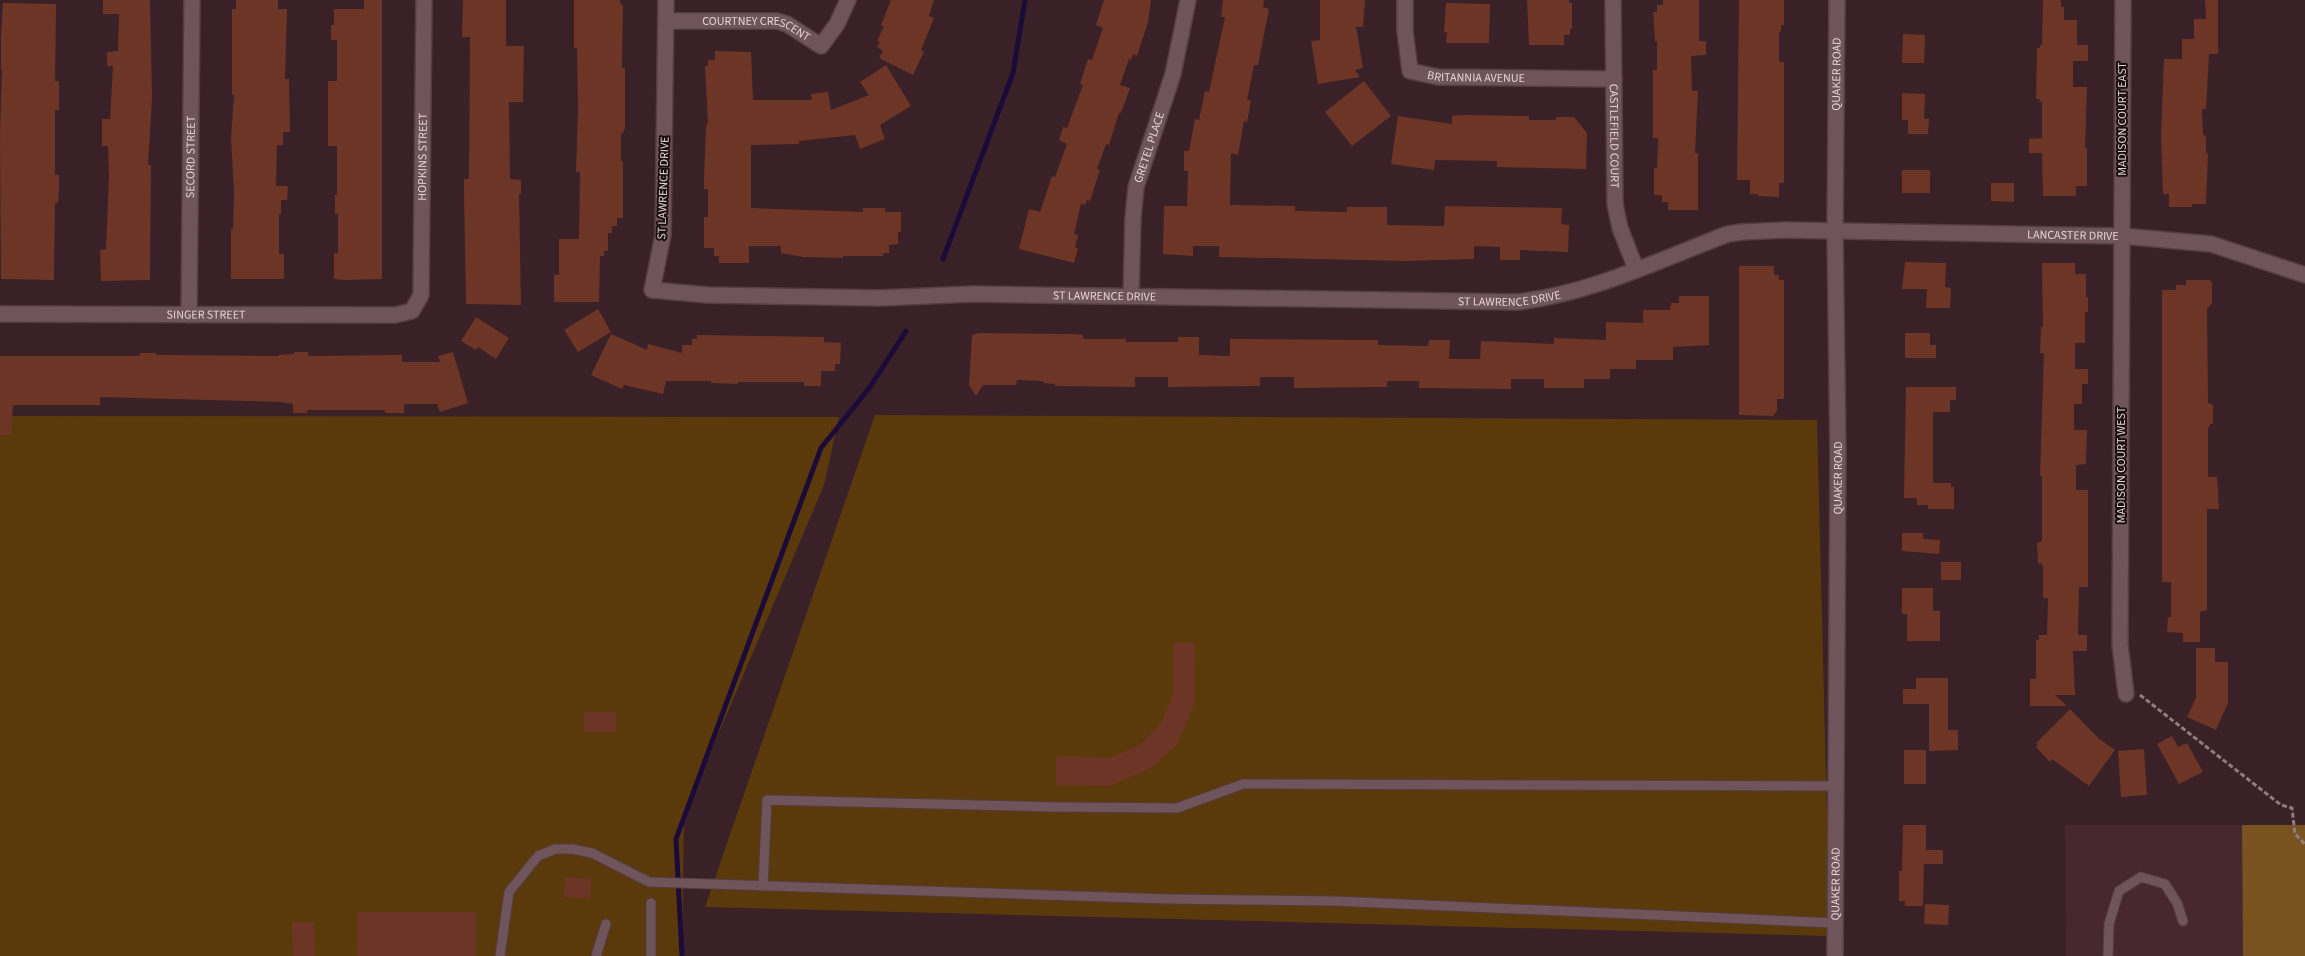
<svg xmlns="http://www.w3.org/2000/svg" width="2305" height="956" viewBox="0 0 2305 956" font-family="'Source Sans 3',sans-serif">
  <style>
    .built { fill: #472830 }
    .green { fill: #5a3a0b }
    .forest { fill: #78521f }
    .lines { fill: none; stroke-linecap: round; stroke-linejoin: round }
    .stream { stroke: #1c0b39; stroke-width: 5 }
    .building { fill: #6d3525 }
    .service-casing { stroke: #533e43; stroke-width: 11 }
    .minor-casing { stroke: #533e43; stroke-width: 18 }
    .path { stroke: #917d81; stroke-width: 3; stroke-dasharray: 5 2.5; stroke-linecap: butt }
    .service { stroke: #70545b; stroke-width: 9 }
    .minor { stroke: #70545b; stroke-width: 15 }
    .labels { text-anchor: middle; stroke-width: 4; stroke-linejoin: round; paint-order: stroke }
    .street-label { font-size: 12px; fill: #e3d2d5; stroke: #190e11 }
  </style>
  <rect width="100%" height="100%" fill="#392127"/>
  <!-- built -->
  <path class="built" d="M2065,825H2242L2243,956H2066Z"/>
  <!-- green -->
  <path class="green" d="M875,415L1817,420L1830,936L705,907Z
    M0,416L839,417L824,485L684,815L682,956H0Z"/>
  <!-- forest -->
  <path class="forest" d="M2242,825H2305V956H2243Z"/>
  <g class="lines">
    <!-- stream -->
    <path class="stream" d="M943,259L1013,73L1025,0
      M682,956L676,839L821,448L870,387L906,331"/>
  </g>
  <!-- building -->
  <path class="building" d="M103,0H150L152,98L148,165H151L150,280L101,281L100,250L106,249L109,177L108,146H102V119H110L113,66H107V52L118,51L119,14H103Z
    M236,0H278V9H287L285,79H289L290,132H283V145H277L276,186H288L287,200H281V214H279V254H284V279H231V229H233L234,192L231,138L234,95H232V9H236Z
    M364,0H382V279L345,280L334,279V253H338V214H335V195H337V146H328V81H337V40H331V25H334V9H364Z
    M463,0H506V46H524L523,102H509L510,179L521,180V194H519L521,305L466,304L464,193V179H469L470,37H462Z
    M574,0H620L621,5H623L622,68H625V128L623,133H621V161H623V218H617V226H612V233H608V251H604V256H600L599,302H554V274L559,275V239H579L580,172H576L578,110L577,48H574Z
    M891,0H934L929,16L934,18L921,50L924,52L913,75L879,58L883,51L877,47L880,42L877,41L884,26L881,25Z
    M1104,0H1151L1148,22L1137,56L1133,54L1131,60L1129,59L1120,85L1130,88L1121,113H1119L1109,145L1106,144L1097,169L1100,170L1090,201L1087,200L1085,205L1081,204L1074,234L1078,235L1075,247L1078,248L1074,263L1019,249L1029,209L1040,212L1052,176L1055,177L1067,144L1059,140L1063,127L1067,128L1083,85L1080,84L1088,59L1092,60L1103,28L1096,25Z
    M1223,0H1264L1263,7L1269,9L1258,65H1254L1247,100H1251L1247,122L1244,121L1238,155L1231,153L1230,205L1295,206V211L1347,212V207H1387V225L1444,226L1445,206L1562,208L1561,224L1569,225L1568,252L1520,250V260H1500V247L1474,246V259L1406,261L1219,257V246H1193V256L1163,254L1164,206H1187L1188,171H1184V151H1189L1195,119L1199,120L1205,91L1209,92L1225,17H1221Z
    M1320,0H1365L1363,27H1356L1363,68L1355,70L1360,77L1318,84L1311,41L1320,40Z
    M1527,0H1569V3H1572V29H1570V35H1564V45H1529Z
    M1663,0H1699V41H1706V55L1691,56L1692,91H1698L1695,153H1698V210H1668V202H1662V195H1654V168H1657L1658,138H1653V70H1657V41H1655L1653,12H1657V5H1663Z
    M1739,0H1784V25H1781V32H1779V62H1784V183H1779V197L1758,196V194H1750V180H1737Z
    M2043,0H2061V7H2064V20H2077V45H2088V61H2073V87H2087L2085,148H2087V186H2076V196H2043L2042,153H2029V139L2042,138V102H2039L2040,99H2036L2037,48H2040V45H2042Z
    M2205,0H2218V54H2209L2206,109H2202L2203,134L2206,137V152L2208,154L2206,204H2192V207H2169V194H2163L2161,136L2164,59H2182V39H2194V19H2206Z
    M3,3L56,4L55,81H59V110H55V175H59V191L58,203H55L54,280L1,279L0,133L2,70H1V37Z
    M1446,3L1490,4L1489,43H1446L1447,32H1444Z
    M1903,34L1925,35L1924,63H1902Z
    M715,51L751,52L753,100H812L811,94L828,92L831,110L869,95L860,82L886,65L911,106L880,125L885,139L860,149L855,135L799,141V144L751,145V208L863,212V208H885V212H901V232H898V244L889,245V253H883V256H843V258L803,257L781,253V246H749V263H719V256H714V248H704V217H708V189H704V177L706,126L708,122L705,66H708V60H715Z
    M1364,81L1391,116L1352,146L1325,112Z
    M1902,93L1925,94L1924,119H1929L1928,134H1908V120H1902Z
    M1462,115L1529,116V120H1556V117H1574L1587,133L1586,169L1497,167V161L1435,160L1434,170L1391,164L1398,116L1452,124V116Z
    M1902,170H1930V193H1902Z
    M1991,183H2014V202L1991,201Z
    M1905,262L1946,263L1945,287L1951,288L1950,308H1926L1927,289H1902Z
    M2042,263H2075V274H2086V297H2088V312H2085V343H2075V369H2088V384H2082V404H2074V430H2087L2086,464L2076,465V490H2088V587H2079L2078,635H2087V651H2073L2075,695H2055L2067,706H2030V679H2036V640H2039V635H2047L2048,598H2043V567L2041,563L2038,564L2037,543L2042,541V476H2040L2044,353H2040L2041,327H2043Z
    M1739,266H1774V275H1779V280H1784V399H1777V411L1773,416L1739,415Z
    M2186,280H2210L2212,283V303L2207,309L2208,403L2213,405V424H2210L2208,429V477H2217L2219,509H2207V610L2200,612V642H2183V633L2167,632L2168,617H2171V582H2162V290H2176V285H2186Z
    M1679,296H1709V345L1673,347V360H1636V369H1610V379H1584V388H1544V379H1511V389L1419,388V381H1387V387L1294,388V377H1260V386L1168,387V377H1135V387L1055,386V384L1043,383V381L1017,380L1016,385H983L976,396L969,385L972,335L979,333L1073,334L1083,335V339H1126V342H1178V337H1199V355L1230,356V339L1378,340V345L1428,346L1429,340H1450L1449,359H1480L1481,341L1554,344V338L1606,340V322L1643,323V310H1670L1671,303H1679Z
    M598,309L611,332L578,352L564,330Z
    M476,317L509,338L496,359L478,347L476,350L461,341Z
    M1905,333H1930V345H1936V358H1905Z
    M611,334L647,350L648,344L682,353V345H692V339H697V335L824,337V342L841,343L840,364H835V371H821V386H804V382H738V384L711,383V381H666L663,394L624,385L622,389L591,375Z
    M294,352H308V356L402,355V362H440L438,356L453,352L468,403L440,412L437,404H404V413H385V410H307V413H293V404L280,402L100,397V405H13L11,435H0V356H140V353H156V355L278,356V355L294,354Z
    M1906,387H1956V400H1950V412H1933V483H1951V487H1954V509H1928V505H1917V498H1904Z
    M1902,533H1923V539L1940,540L1939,554L1902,551Z
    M1941,562H1961V580H1941Z
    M1902,588H1933V611H1940V641H1907V614H1902Z
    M1173,643H1195L1194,705L1178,743L1152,768L1108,786L1056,785V756L1109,758L1140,745L1161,723L1173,694Z
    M2196,648H2215V662H2228V703L2216,730L2187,717L2196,698Z
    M1916,678H1948V730H1958V750L1929,751V704H1903V689H1916Z
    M2070,709L2098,738L2115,750L2089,786L2052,759L2050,762L2036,747L2038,745L2036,743Z
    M584,712H616V732H584Z
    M2172,736L2178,747L2187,743L2203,772L2179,784L2157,744Z
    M2144,749L2147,795L2121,797L2118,751Z
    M1904,750H1926V784H1904Z
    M1903,825H1926V850H1943V864H1924L1923,906H1905V901H1899V871H1902Z
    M565,877L591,879L590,899L564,897Z
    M1925,904L1949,905L1948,925L1924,924Z
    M358,912H476V956H357Z
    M292,922H314L315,956H293Z"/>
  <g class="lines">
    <!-- service casing -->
    <g class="service-casing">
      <path id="service" d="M763,886L767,800L1055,807L1177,808L1243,784L1836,786
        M500,956L509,892L538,856L555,849H572L592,853L649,882L1168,899L1335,901L1835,923
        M596,956L606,924
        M651,956V903
        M2108,956L2109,924L2119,891L2141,877L2165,884L2177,903L2183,921"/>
    </g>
    <!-- minor casing -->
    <g class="minor-casing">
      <g id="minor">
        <path id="s1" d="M666,0L663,235L652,290L708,295L880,298L973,294L1517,302C1590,294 1659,260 1728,234L1742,232L1785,230L2122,236L2211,244L2305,275"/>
        <path id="s2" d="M1405,0V31L1410,71L1438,77L1614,79"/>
        <path id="s3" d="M1613,0L1615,204L1620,228L1636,269"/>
        <path d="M2123,2L2120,645L2126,694"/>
        <path id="s4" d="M666,21H777L787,24L821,46L837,24L848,0"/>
        <path id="s5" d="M1131,296L1133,218L1136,187L1173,74L1188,0"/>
        <path id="s6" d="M0,314L395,315L412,311L421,295L424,0"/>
        <path id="s7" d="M189,315L192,0"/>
        <path id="s8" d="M1835,956L1838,456L1835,232L1837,0"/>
      </g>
    </g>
    <!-- path -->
    <path class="path" d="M2140,695L2281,805L2292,808L2295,834L2305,844"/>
    <!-- service -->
    <use href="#service" class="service"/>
    <!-- minor -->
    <use href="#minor" class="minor"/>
  </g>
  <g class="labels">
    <!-- street labels -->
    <g class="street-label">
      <text dy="4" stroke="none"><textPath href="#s4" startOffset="92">COURTNEY CRESCENT</textPath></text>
      <text dy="4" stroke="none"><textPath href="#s8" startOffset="882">QUAKER ROAD</textPath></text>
      <text dy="4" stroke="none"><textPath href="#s2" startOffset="138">BRITANNIA AVENUE</textPath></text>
      <text transform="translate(2122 119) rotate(-90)" y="4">MADISON COURT EAST</text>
      <text dy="4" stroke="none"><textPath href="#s3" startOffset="136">CASTLEFIELD COURT</textPath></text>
      <text dy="4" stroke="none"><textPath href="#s5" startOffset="151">GRETEL PLACE</textPath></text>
      <text dy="4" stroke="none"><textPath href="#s7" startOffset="158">SECORD STREET</textPath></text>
      <text dy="4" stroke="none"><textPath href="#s6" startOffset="569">HOPKINS STREET</textPath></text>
      <text transform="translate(663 188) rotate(-88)" y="4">ST LAWRENCE DRIVE</text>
      <text dy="4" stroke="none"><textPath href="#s1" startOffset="1724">LANCASTER DRIVE</textPath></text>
      <text dy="4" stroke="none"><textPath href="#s1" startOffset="744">ST LAWRENCE DRIVE</textPath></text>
      <text dy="4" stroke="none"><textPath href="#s1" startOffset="1149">ST LAWRENCE DRIVE</textPath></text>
      <text dy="4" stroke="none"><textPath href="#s6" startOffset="206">SINGER STREET</textPath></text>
      <text transform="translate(2121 465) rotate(-90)" y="4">MADISON COURT WEST</text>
      <text dy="4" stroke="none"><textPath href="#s8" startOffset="478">QUAKER ROAD</textPath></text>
      <text dy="4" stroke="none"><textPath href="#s8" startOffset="72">QUAKER ROAD</textPath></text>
    </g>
  </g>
</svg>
